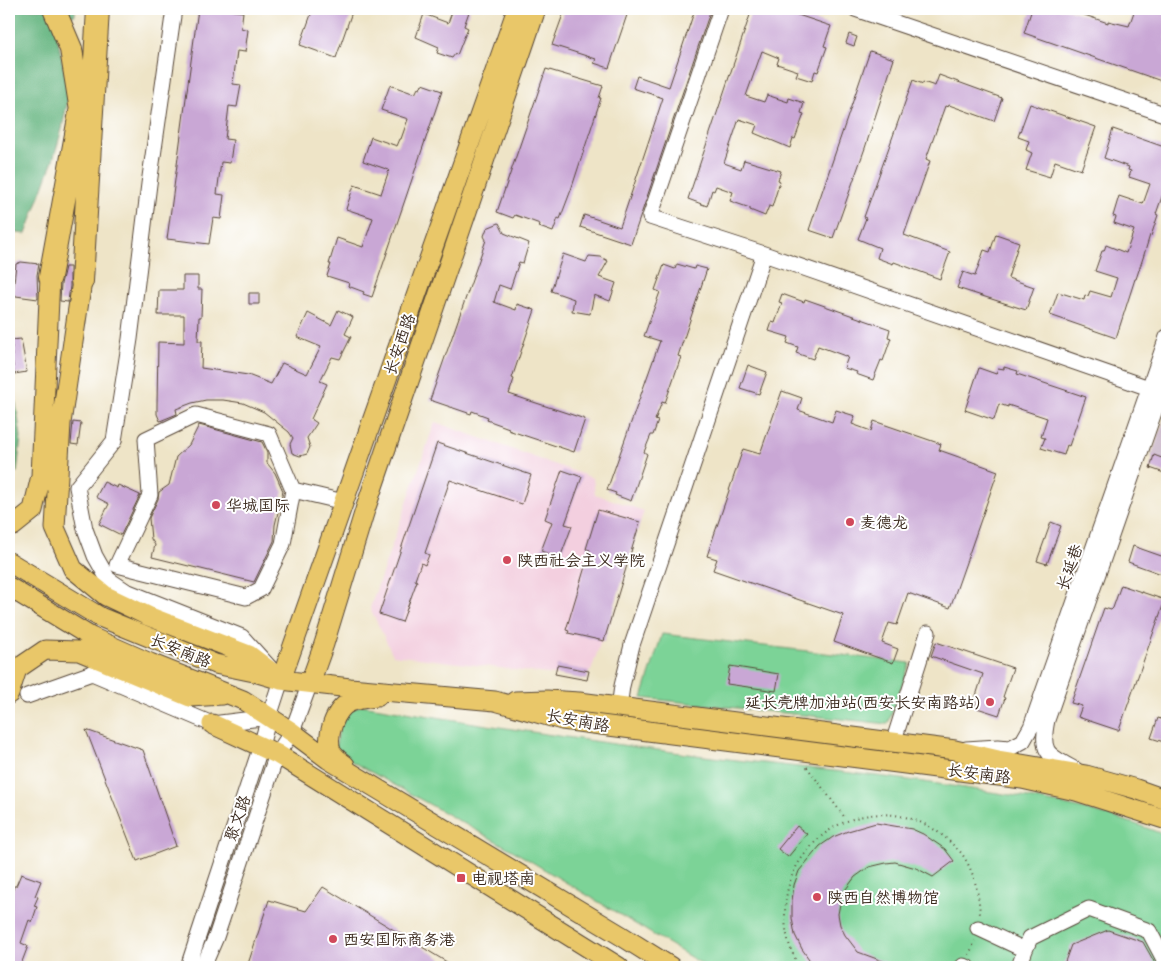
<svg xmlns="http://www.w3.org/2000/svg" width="1176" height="976" viewBox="0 0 1176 976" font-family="Mali,'LXGW WenKai TC',sans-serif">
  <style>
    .built { fill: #f3cfdf }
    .industrial { fill: #cfbdce }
    .green { fill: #7cd397; stroke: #5c7e5a }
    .forest { fill: #65b580; stroke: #50704f }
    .building { fill: #c9a7d5 }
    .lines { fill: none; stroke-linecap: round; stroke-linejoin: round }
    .minor-casing { stroke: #564637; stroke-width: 17 }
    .major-casing { stroke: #564637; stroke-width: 21 }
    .highway-casing { stroke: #564637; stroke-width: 24 }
    .path { stroke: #564637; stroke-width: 2; stroke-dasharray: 1 4; stroke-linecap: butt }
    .minor { stroke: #fff; stroke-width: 15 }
    .major { stroke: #e9c769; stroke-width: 19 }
    .highway { stroke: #e9c769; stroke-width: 22 }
    .poi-dot { fill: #d1495b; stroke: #fff; stroke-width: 2 }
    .labels { text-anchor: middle; stroke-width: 4; stroke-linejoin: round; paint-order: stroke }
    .street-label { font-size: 16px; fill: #3b2a1e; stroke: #fff }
    .poi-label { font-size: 16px; fill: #3b2a1e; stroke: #fff; text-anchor: start }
  </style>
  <rect width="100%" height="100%" fill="#fff"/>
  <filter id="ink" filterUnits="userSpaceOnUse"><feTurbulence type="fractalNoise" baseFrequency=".02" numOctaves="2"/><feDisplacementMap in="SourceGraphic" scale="10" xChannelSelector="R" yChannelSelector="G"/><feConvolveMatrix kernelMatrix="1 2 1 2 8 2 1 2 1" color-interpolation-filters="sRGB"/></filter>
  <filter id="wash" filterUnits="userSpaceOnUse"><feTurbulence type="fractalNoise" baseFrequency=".0096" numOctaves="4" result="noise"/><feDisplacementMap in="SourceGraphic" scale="20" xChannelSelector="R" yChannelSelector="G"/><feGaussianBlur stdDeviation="1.12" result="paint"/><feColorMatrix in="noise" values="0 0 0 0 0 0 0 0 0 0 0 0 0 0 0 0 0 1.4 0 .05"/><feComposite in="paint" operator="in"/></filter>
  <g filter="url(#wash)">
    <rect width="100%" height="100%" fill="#eee4c7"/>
    <!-- built -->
    <path class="built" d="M435,422L593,478L595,494L644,511L591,671L572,677L393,655L370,608Z"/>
    <!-- industrial -->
    <path class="industrial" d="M1167,411V462L1151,457Z"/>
    <!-- green -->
    <path class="green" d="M662,634L910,663L888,724L642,698Z
      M362,705C484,725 605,744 728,759C813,769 899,777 984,791C1046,800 1110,812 1167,836V967H707L512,850L351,761L335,748L343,714Z"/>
    <!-- forest -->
    <path class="forest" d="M9,9H75V15L54,21L69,93L62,129L53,160L26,234L9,232Z
      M9,357L21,437L17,472L9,474Z"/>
    <g id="blocks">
      <!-- building -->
      <path class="building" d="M198,9H219L243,12L241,28L248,30L245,52L237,51L233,84L241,85L237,107L229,106L225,139L233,140L230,163L221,162L217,194L224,195L221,219L213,218L209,244L167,239Z
        M313,9H353L336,58L300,45Z
        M453,9H470L464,26L468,28L465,35L457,55L455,54L452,58L437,53L439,47L416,37L424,14L448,23Z
        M565,9H629L609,68L594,63L596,59L552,45Z
        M695,9H711L631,244L580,227L584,215L620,227L663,98L633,88L637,76L669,87Z
        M752,9H780L831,26L824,46L827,47L818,72L815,71L812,81L796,76L798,71L777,64L779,58L762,51L746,96L764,102L767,95L788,102L789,98L804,103L801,113L804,114L795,139L793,138L790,148L754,133L757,125L739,119L724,163L741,169L744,160L781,171L778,180L780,181L772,207L769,206L765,216L750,210V208L730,201L733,192L716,186L714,191L712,190L707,206L688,199Z
        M1032,9H1067L1108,23V21L1129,26L1135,9H1167V32L1165,38L1167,39V83L1024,33Z
        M849,34L857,37L854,46L846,43Z
        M870,51L894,59L865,148L833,238L809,230Z
        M546,69L603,86L599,98H601L571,190L560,219L558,218L553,232L539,227L540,224L515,215L513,218L497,212Z
        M939,75L1002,98L994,121L949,105L948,107L945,106L926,159L930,161L904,235L950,252L940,279L894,262L893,264L877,258L880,248L858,239L866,218L864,217L913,80L923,84V82L935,86Z
        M422,84L442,91L372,297L363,294L364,292L348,286L349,283L327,276L331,264H329L337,238L363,247L373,218L346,209L354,185L381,194L389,170L363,161L371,137L397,146L400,139H401L408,119L381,110L390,85L415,94L418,88L420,89Z
        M1030,104L1096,127L1081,170L1055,161L1050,177L1026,170L1032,153L1026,150L1029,141L1018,137Z
        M1113,129L1167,148V189L1165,188L1156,214L1158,215L1151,236L1150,235L1143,258L1136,279H1135L1116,338L1050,315L1058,292L1084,300L1085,295L1088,296L1090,291L1111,297L1117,278L1095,271L1102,251H1104L1106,245L1126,253L1134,230L1114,223L1116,217L1113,216L1119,196L1143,204L1150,184L1129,177L1131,171L1128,170L1129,167L1104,158Z
        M499,223L504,233L529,243L523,263L519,262L510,289L499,285L494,302L516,310L517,304L535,310L512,378L514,379L509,394L585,419L574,452L508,430L509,428L487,420L488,417L472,411L471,414L430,400L486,240L484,236L487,228Z
        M996,234L1019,242L1008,278L1034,287L1026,310L957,288L963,272L975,276L984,250L990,252Z
        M563,254L586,262L589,256L601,257L608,261L599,277L616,283L610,301L594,295L590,314L572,311L574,299L551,291Z
        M21,262L39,264L37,275L38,299L16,296L13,292L16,264Z
        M677,264L694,269L695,266L707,269L678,356L681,357L665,403L662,402L655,420L658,421L653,435H651L644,452L647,454L631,501L615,495L616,493L607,490L660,341L644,336L660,292L655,290L664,265L675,269Z
        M65,267H70V286L68,302L60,301L61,284Z
        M183,276H198V289H202L201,317H199L198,341H202L201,368L248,375L271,384L282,363L307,374L321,347L297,337L308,313L331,325L338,310L353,317L345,334L351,337L340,359L332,357L320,381L327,384L311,419L317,423L307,438L310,447L307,454L300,456L292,453L290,444L293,438L289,432L264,412L243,403L223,400H206L192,403L176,409L177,414L160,421L157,414V406L158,342L184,343V315H158L159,290H183Z
        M249,293H259V304H249Z
        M782,294L804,302L805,299L890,329L888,337L891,338L883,361L881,360L873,380L856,374L857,372L844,368L848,357L818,346L813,359L796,353L798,347L787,343L789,337L769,331L772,322L775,323L782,303L779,302Z
        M21,339L27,372L14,374L11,348H12L11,340Z
        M748,365L767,372L759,394L740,388Z
        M1004,367L1018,371L1017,374L1086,397L1069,446L1067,445L1064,455L1041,448L1045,438L1041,437L1047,418L1008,405V407L999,404L994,420L965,410L979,368L996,374L998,368L1004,369Z
        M782,391L802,398L798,410L832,422L836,410L855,416L852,424L871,431L874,421L941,444L939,450L998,471L950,608L908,593L897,625L889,623L882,643L898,649L893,663L834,642L843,615L713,570L717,559L707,556L743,449L760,454Z
        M73,422L81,423L78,445L71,444Z
        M199,425L262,442L267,452V463L275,473L283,491L275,525L274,541L254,582L152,557L155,545L151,539L149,518L158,499L159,492L169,485L176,457L189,445Z
        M437,443L531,475L522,504L450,480L425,553L429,555L425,565L421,563L415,580L417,581L402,622L379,614Z
        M1154,455L1167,460V474L1150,468Z
        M562,470L582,477L565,524L572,526L560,558L541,551L552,522L545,519Z
        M104,482L117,488L118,485L140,495L121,535L99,524L109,504L96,497Z
        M598,510L640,522L604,641L568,633L569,631L566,630L590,550L586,549Z
        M1051,522L1061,526L1047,564L1037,561Z
        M1133,546L1167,558V576L1128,562Z
        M1121,585L1165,600L1119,730H1117L1078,717L1082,706L1071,703L1104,608L1111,610L1113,608Z
        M936,642L1013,668L1003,697L1005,698L999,715L974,707L976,703L974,702L983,674L931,656Z
        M557,665L589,671L587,680L555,674Z
        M730,666L779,674L776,691L727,684Z
        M1158,718L1167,721V743L1151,738Z
        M86,730L143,750L176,846L137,861Z
        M876,823L912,829L923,834L945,849L954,861L933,877L916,868L895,862L886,863L869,867L855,877L843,893L840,904L838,914L840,925L845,935L858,952L896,966V967H817L811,962L802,949L795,935L792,918V901L794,885L799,871L820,846L833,837L848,831Z
        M797,826L807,834L788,857L778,849Z
        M21,874L41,881L35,896L38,897L34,906L37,907L32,922L29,920L21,943L28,946L20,967H9V896H11L14,886H16Z
        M323,887L455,967H247L269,900L306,911Z
        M1108,930L1143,942L1157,967H1063L1071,945Z"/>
    </g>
  </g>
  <g filter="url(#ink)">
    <use href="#blocks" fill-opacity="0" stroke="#564637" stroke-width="1"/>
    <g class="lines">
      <!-- minor casing -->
      <g class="minor-casing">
        <path id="minor" d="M721,9L650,217L764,254L1149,388
          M855,9L1167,115
          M77,487L85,529L95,556L108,579L126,591L242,637L281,680L269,717L261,746L188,967
          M77,487L114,441L130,339L149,184L174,9
          M293,490L283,544L261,589L246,597L117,565L150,495L146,439L196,415L269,434L293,490L344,502
          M27,696L92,673L212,724L269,717
          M619,708L622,686L632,645L764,254
          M893,743L928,633
          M966,749L998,747L1010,748L1023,741L1031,727L1167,337
          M1076,770C1048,755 1040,754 1047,720L1167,375
          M978,928L1025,950L1030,938L1089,909L1149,931L1167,965
          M963,966L967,967
          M203,967L216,937L277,754L292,732L310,683
          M1019,967L1025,950"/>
      </g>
      <!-- major casing -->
      <g class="major-casing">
        <path id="major" d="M82,281L61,423L55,528L73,569L106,596L148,616L249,655L274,674
          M9,526H13L33,510L41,476L50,277
          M9,562L100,617L215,664L254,672L281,680L350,688L495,701L562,720L1022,779L1076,791L1167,820
          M9,587L91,637L150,663L243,700L292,732L328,759L620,935L671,967
          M281,680L517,9
          M310,683L324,644L365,510L536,9
          M9,694L17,669L45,650L79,651L190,697L222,695
          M515,701L547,700L579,702L955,750L998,760L1086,775L1136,789L1167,800
          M212,724L277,754L619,967
          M345,765C340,761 334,757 331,751C326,735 335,709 350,702C358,699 368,698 377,697"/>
      </g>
      <!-- highway casing -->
      <g class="highway-casing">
        <path id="highway" d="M54,9L71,49L81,111
          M50,277L81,107
          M82,281L98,9"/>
      </g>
      <!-- path -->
      <path class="path" d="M807,767L846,819
        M969,955L975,941
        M784,967L796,962
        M801,967C789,953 785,931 785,914C785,890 792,869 807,851C844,805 909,802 951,843C954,846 959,850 962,854C974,871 979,893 980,915"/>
      <!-- minor -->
      <use href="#minor" class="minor"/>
      <!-- major -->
      <use href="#major" class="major"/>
      <!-- highway -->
      <use href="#highway" class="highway"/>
    </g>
  </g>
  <!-- markers -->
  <g class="poi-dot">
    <circle cx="216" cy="505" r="5"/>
    <circle cx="850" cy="522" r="5"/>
    <circle cx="507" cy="560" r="5"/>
    <circle cx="990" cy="702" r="5"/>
    <rect x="456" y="873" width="10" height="10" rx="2.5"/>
    <circle cx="817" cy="897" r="5"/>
    <circle cx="333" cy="939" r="5"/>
  </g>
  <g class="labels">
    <!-- street labels -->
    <g class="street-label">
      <text transform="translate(399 344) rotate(-71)" y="6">长安西路</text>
      <text transform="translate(1069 567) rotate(-71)" y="6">长延巷</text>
      <text transform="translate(181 650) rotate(22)" y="6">长安南路</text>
      <text transform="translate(578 720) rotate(10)" y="6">长安南路</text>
      <text transform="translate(979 773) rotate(7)" y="6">长安南路</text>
      <text transform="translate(237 818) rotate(-71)" y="6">聚文路</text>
    </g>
    <!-- poi labels -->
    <g class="poi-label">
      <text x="226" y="511">华城国际</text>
      <text x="860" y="528">麦德龙</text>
      <text x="517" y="566">陕西社会主义学院</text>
      <text x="980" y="708" text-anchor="end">延长壳牌加油站(西安长安南路站)</text>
      <text x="471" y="884">电视塔南</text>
      <text x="827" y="903">陕西自然博物馆</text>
      <text x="343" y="945">西安国际商务港</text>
    </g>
  </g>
  <!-- margin -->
  <rect width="1176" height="976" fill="none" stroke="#fff" stroke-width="30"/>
</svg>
